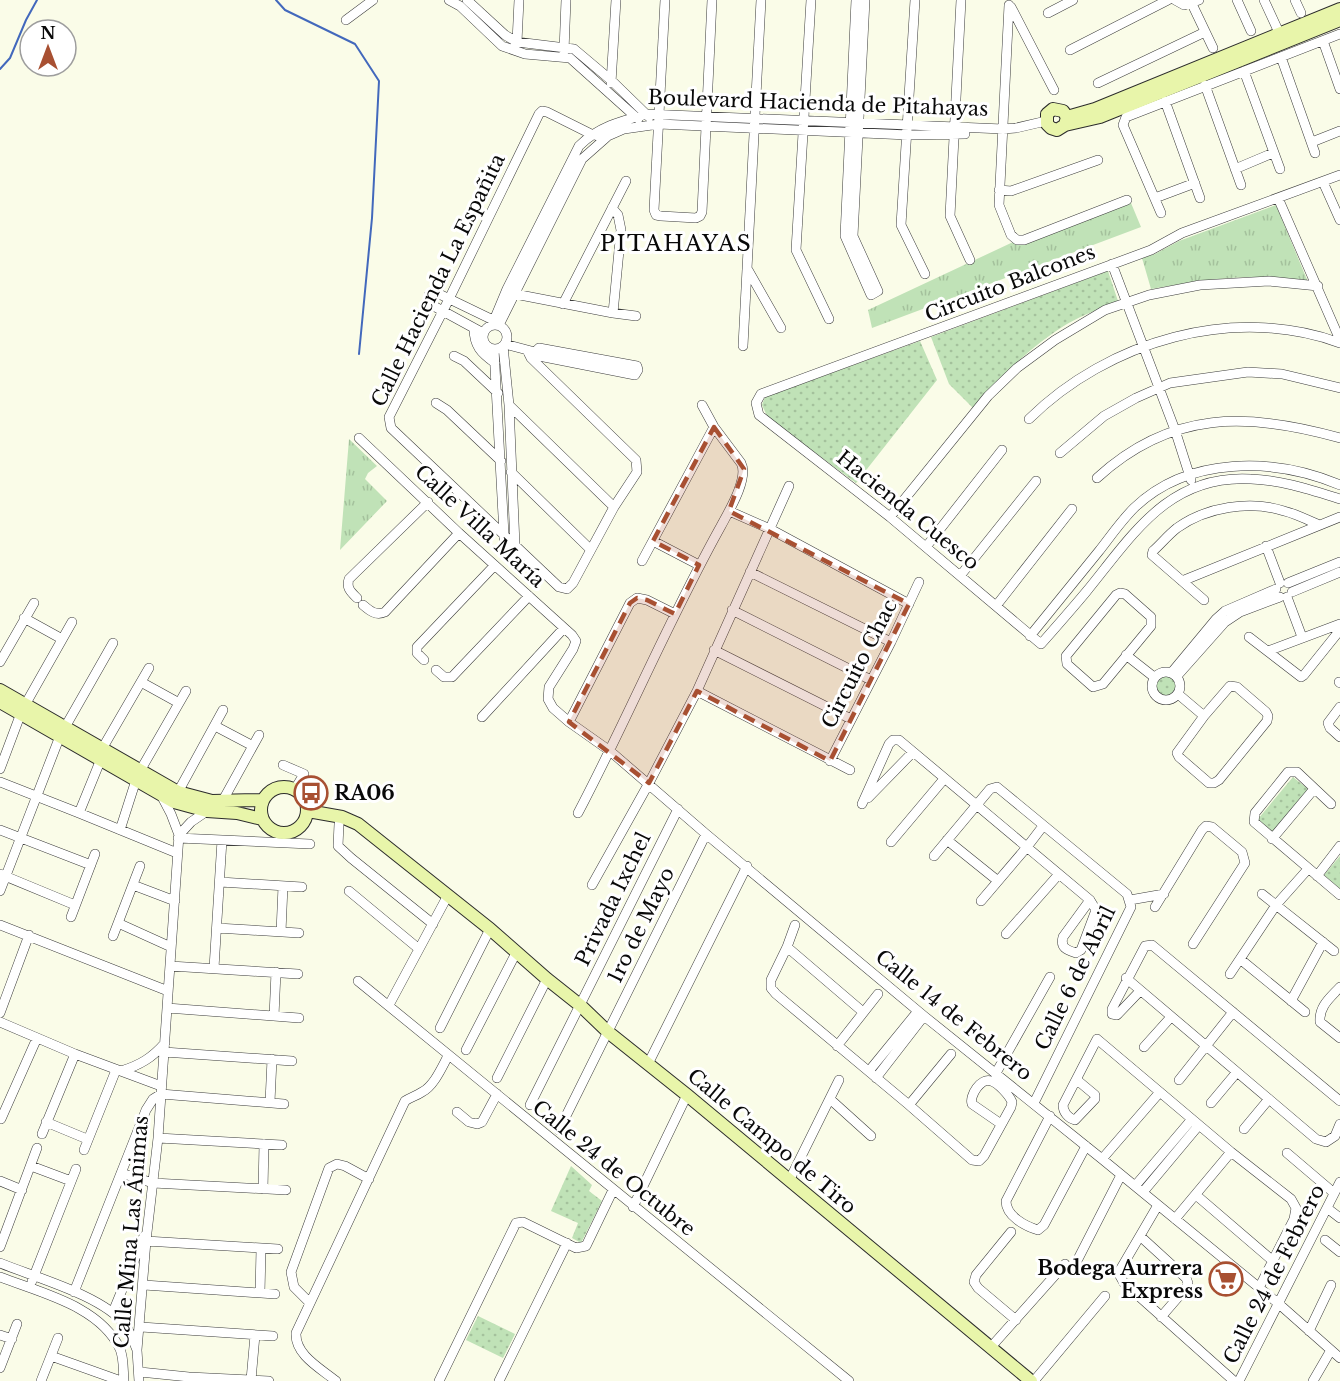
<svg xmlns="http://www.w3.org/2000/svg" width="1340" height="1381" viewBox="0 0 1340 1381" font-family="'Libre Baskerville',serif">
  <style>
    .grass { fill: url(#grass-dots) }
    .park { fill: url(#park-tufts) }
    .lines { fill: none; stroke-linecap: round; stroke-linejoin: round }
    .stream { stroke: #4268bc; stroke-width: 2 }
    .street-casing { stroke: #3c3c3c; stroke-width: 10 }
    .secondary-casing { stroke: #2b2b2b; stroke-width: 14 }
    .street { stroke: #fff; stroke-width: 9 }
    .secondary { stroke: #e8f5aa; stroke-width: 12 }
    .marked { fill: #a85032; fill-opacity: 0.2; stroke: #a85032; stroke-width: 4.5; stroke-dasharray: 12 8; stroke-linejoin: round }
    .labels { text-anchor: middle; stroke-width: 6; stroke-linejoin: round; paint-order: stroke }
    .street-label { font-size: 20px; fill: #090909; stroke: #fff }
    .poi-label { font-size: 20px; font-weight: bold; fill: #090909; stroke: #fff; text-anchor: start }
    .quarter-label { font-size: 22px; letter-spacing: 1.5px; fill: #090909; stroke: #fff }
  </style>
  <defs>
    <pattern id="grass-dots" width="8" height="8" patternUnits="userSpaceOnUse" patternTransform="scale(1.5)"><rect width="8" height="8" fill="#c0e2b7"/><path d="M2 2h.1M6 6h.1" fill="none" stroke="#a4c19c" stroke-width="1.8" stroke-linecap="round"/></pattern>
    <pattern id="park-tufts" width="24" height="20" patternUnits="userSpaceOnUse" patternTransform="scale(1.5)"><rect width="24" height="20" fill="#c0e2b7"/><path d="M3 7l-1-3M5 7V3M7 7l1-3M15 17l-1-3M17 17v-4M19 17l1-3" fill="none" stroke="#a4c19c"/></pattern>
  </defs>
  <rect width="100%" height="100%" fill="#fafce8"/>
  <!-- grass -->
  <path class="grass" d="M1108,271L1118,301C1102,308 1083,315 1067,324C1031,346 1000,377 973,408L949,384L931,337Z
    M920,341L937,380L856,483L768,418L762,405L765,397Z
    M1156 686a10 10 0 1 1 20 0a10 10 0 1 1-20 0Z
    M1293,777L1308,789L1273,832L1258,819Z
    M1340,856V889L1324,875Z
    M571,1166L592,1185L589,1191L602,1201L581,1243L572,1238L578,1223L551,1211Z
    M478,1316L515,1334L503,1358L466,1340Z"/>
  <!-- park -->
  <path class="park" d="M1131,203L1141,227L872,328L868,310L1011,243Z
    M1276,205L1308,282C1256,271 1203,280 1151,289L1142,258L1155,254L1179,241Z
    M349,439L377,466L368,473L365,479L387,501L340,550Z"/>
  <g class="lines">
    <!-- stream -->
    <path class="stream" d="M276,0L285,10L355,44L379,81L372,218L359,354
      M0,69L10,58L26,20L37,0"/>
    <!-- street casing -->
    <g class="street-casing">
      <path id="street" d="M449,0L460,6L502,46L525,54L570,58L638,119
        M467,0L505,35L517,42L574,49L612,81L649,117
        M665,0L654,210L656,215L661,216L696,218L700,216L702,212L712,0
        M811,0L796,250L829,319
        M856,0L845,236L871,295L878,291L853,236L865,0
        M915,0L901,225L925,274
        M961,0L950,216L970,260
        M1175,0L1184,5L1199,0
        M1237,0L1251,31
        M1264,0L1282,39
        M1295,0L1301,13
        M1192,4L1213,48
        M1009,5L999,205L1011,235L1017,240H1024L1127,200
        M1011,7L1054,90
        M1048,13L1073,0
        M346,20L373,0
        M1323,41L1340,89
        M515,46L517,42L519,0
        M1070,50L1168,0
        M564,51L566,0
        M1281,57L1315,153
        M1244,71L1280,169
        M611,83L616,0
        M1098,83L1205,32
        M1205,85L1241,185
        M1165,101L1200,198
        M1312,142L1340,131
        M1235,169L1273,153
        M1340,175L1182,233L1151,250L761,394L756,403L759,415L890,517L1041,644C1056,627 1071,610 1086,592C1132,536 1168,474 1251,479C1281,480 1311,490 1340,499
        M1323,182L1340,220
        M999,190L1011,191L1098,160
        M1155,198L1195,183
        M1278,198L1340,340
        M612,208L618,215L621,230L613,313
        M1161,213L1123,125L1126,117L1340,34
        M1112,264L1175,430L1191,480
        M748,270L781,328
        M515,294L613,313L636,316
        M563,304L626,181
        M483 337a12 12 0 1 1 24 0a12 12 0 1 1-24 0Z
        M492,325L507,289L579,146C598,127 621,121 647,114L1003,129L1016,128L1046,121
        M499,325L582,159L608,136L624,129L659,124L908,135L965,134
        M474,328C474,346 481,353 495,363
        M483,333L430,304L429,295L435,292L493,320
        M505,344L535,352L539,356L635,375L638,370L637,366L539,348L535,352
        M743,346L761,0
        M494,349L505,553L510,557L515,554V545L509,405L503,346
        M527,350L531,358L636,460L637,472L614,507L573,583L567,589L559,587L391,428L389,417L449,299L539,114L542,111L547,112L591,134L605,138
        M454,356L464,361L498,393
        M436,403L447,410L501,461
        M509,405L614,507
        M1029,419C1108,341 1234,304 1340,343
        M359,438L459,533L572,635L576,641L573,649L549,687L548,699L553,708L569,722L610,751L706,834L924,1016L1102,1159L1279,1304L1340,1358
        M1060,453L1104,416L1136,398L1170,383L1248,372L1282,374L1340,388
        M511,472L590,549
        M1097,478C1171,410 1248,412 1340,438
        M729,511L770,529L909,604
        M890,517L988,396L1017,368L1055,340L1105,310L1149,295L1200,285L1269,281L1318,286
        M653,541L699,565
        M1266,546L1280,583
        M926,547L1002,450
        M642,561L714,427
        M750,572L891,642
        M960,576L1036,481
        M1182,581L1340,517
        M1288,583L1340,562
        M1292,592L1340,572
        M1120,593L1125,594L1151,617V626L1103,684L1093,687L1067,664L1066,656L1116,595Z
        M1287,597L1302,637
        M357,598C351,592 346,588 349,579L428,502
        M1204,600L1152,555L1153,551C1161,544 1168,535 1177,528C1206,507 1250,500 1284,511C1296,514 1308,520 1319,525
        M363,605C370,611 376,616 385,612L459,533
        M996,606L1072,509
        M732,610L871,680
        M24,618L62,639
        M1030,636C1053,608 1076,579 1099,551C1110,537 1121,521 1134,508C1188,456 1274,457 1340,485
        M1249,637L1301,677L1304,675L1340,630
        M714,650L851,719
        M1268,651L1340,624
        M1126,655L1154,677
        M424,660L417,653V647L494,566
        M0,662L34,603
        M436,670L444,677H452L529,596
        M1152 686a14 14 0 1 1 28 0a14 14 0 1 1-28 0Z
        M1172,672L1216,619L1225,611L1276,589
        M1177,676L1225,622L1240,612L1280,597
        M141,682L179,703
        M1339,682L1340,683
        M1230,686L1237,687L1266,712L1268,716L1267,721L1219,780L1214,783H1209L1179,757L1177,753L1204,716Z
        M697,691L850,770
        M1178,694L1204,716
        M25,705L72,622
        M1340,707L1328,723L1330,728L1340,737
        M482,717L564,628
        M569,722L630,603L637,598L647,600L675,614
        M215,726L253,746
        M102,749L149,668
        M830,761L891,642L919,582
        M283,765L304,774L295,789
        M0,769L21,713
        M140,771L186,691
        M0,782L79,813L177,853
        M178,792L223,710
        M868,798L912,753
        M222,802L259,735
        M862,804L889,744L893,740H899L1090,900L1096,910L1081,950L1076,953C1067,950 1060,948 1063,937L1090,900
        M1331,804L1297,772H1288L1255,813L1254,822L1340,895
        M79,813L101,759
        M578,813C628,718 669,619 721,526C729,511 749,478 741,463L714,427L702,405
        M339,824L338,846L351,858L433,924
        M0,830L91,865
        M120,830L136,780
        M179,835L191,822L207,811
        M178,838L310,844
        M1272,839L1314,789
        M947,840L998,881
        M891,842L944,779
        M934,856L990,789L997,787L1127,894L1131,907L1034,1103
        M0,874L75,905
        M1317,876L1340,846
        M220,882L302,887
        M133,885L175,901
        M592,885L649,783L697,691L789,486
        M0,891L60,736L113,643
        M349,891L419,949
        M1262,894L1334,951
        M1130,900L1164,894
        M981,901L1027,847L1043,826
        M1155,907L1202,830L1206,826L1212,827L1242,852L1245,863L1193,944
        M71,917L95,854
        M118,923L171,947
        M0,925L168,991
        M795,925L787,947L771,980V988L776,994L909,1105L972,1160L979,1161L984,1156L1011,1107L1012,1102C1009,1095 998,1083 991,1081C981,1077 969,1096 972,1104L1001,1124
        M217,928L299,933
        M281,932L283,886
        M1006,934L1059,874
        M113,936L140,866
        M787,947L863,1012
        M1240,959L1305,1012
        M170,966L298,974
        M214,968L222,840
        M1230,974L1276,905L1308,869
        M1126,978L1316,1139L1326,1142L1335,1136L1340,1124
        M358,981L849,1381
        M1340,987C1330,998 1319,1006 1320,1022L1340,1038
        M1140,991L1117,1015L1112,1014V1009L1145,946L1152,945L1340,1101
        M1291,1001L1323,942
        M389,1005L447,897
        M167,1008L299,1018
        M0,1013L29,935
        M274,1016L276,972
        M0,1022L75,1054L161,1086
        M440,1028L490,929
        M837,1046L878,994
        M1144,1047L1171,1017
        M466,1050L516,953
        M164,1052L292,1061
        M648,1064L747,866
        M121,1071C140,1065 152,1058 165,1043
        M869,1071L918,1011
        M996,1073L1050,977
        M497,1078L547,979
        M876,1078L924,1016
        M1077,1080L1095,1095V1099L1075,1120C1068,1118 1063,1112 1063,1105L1097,1039L1231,1152L1291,1199L1296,1208L1294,1219L1259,1288
        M1179,1080L1233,1012
        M830,1099L871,1136
        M270,1102L272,1059
        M1211,1103L1237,1072
        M530,1105L678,809
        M909,1105L951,1054
        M457,1112L469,1122L477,1124L482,1122L497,1094
        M1050,1116L1006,1201C1006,1216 1025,1226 1038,1230L1044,1225L1086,1146
        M1,1119L37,1038
        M46,1122L87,1139
        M1244,1129L1269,1099
        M559,1130L706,834
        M42,1134L75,1054
        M158,1138L282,1145
        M84,1150L116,1070
        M1287,1153L1334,1193
        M1102,1159L1160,1092
        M31,1166L71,1181
        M121,1173L153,1183L286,1190
        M0,1181L22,1190
        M789,1181L839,1080
        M1135,1186L1192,1119
        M263,1189L264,1144
        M1143,1192L1199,1125
        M1196,1195L1273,1261
        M1158,1205L1120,1270V1276L1124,1283L1234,1381
        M633,1207L687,1095
        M1327,1208L1340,1218
        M1175,1219L1231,1152
        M1011,1232L976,1275L974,1282L978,1288L1016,1320
        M1140,1236L1186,1278L1188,1283L1186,1288L1161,1317
        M1325,1240L1340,1252
        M146,1241L278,1249
        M0,1247L37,1148
        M1078,1259L1121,1175
        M0,1263C34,1277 104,1296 125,1325C130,1332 134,1342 137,1350
        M0,1277C41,1293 100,1306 120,1349C124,1358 123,1371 124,1381
        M32,1281L76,1169
        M144,1285L275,1294
        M74,1292L146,1110L153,1099L161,1094L284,1104
        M260,1293L261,1249
        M310,1303L294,1287L291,1272L329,1168L337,1164L345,1166L369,1179
        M113,1312L144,1236
        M141,1327L273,1336
        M1309,1331L1331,1285
        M0,1335L12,1339
        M991,1347L1065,1264
        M51,1356L121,1381
        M0,1368L17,1324
        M140,1372L189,1377L269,1381
        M251,1380L255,1335
        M41,1381L58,1338
        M139,1381L137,1350L146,1241L158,1138L179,835L171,814L161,795
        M336,1381C320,1368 295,1355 296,1333L405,1101C411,1097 416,1096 422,1092C434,1086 442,1067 448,1056
        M439,1381L516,1223L523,1222L576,1248L586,1246L613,1190
        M499,1381L567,1243
        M1034,1381L1105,1296
        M1239,1381L1340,1182
        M1313,1381L1331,1350"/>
    </g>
    <!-- secondary casing -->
    <g class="secondary-casing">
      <path id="secondary" d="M1067,117L1095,109L1340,9
        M1065,125L1067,117L1063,111L1053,109L1047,114V124L1051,128L1057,130L1065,125L1100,117L1340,20
        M0,690L178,792L212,801L262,800
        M0,702L174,802L207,811L237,813L262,819
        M261 810a23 23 0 1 1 46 0a23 23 0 1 1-46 0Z
        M308,811L342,817L358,824L490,929L547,979L581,1006L608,1032L687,1095L1031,1381"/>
    </g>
    <!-- street -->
    <use href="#street" class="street"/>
    <!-- secondary -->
    <use href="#secondary" class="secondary"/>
  </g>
  <!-- marked area -->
  <path class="marked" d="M714,427L744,469L729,511L909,604L830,761L697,691L649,783L569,722L630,603L637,598L647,600L675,614L699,565L653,541Z"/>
  <!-- icons -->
  <defs>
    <g id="bus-ring" transform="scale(1.725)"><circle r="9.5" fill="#fff" stroke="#a85032" stroke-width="1.5"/><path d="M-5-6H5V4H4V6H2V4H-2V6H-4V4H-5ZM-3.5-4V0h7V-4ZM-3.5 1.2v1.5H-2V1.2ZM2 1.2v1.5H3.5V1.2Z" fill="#a85032"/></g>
    <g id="supermarket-ring" transform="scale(1.725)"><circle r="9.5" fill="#fff" stroke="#a85032" stroke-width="1.5"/><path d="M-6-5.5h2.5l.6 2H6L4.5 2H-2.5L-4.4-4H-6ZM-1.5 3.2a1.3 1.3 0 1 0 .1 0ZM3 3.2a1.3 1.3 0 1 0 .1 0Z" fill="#a85032"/></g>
  </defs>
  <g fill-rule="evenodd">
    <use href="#bus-ring" x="311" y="793"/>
    <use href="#supermarket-ring" x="1226" y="1279"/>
  </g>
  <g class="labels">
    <!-- street labels -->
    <g class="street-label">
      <text transform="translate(818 103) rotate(2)" y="7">Boulevard Hacienda de Pitahayas</text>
      <text transform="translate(438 280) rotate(-64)" y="7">Calle Hacienda La Españita</text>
      <text transform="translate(1010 283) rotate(-21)" y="7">Circuito Balcones</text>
      <text transform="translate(908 510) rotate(39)" y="7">Hacienda Cuesco</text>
      <text transform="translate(480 526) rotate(43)" y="7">Calle Villa María</text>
      <text transform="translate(859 664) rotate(-63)" y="7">Circuito Chac</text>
      <text transform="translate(613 899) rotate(-64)" y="7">Privada Ixchel</text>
      <text transform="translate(641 925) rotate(-64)" y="7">1ro de Mayo</text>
      <text transform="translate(1075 978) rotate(-64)" y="7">Calle 6 de Abril</text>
      <text transform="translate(954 1015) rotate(39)" y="7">Calle 14 de Febrero</text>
      <text transform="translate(772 1141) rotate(40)" y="7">Calle Campo de Tiro</text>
      <text transform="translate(614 1168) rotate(39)" y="7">Calle 24 de Octubre</text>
      <text transform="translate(131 1232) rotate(-85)" y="7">Calle Mina Las Ánimas</text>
      <text transform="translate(1274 1274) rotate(-63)" y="7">Calle 24 de Febrero</text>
    </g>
    <!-- poi labels -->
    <g class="poi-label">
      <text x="334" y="800">RA06</text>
      <text x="1203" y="1275" text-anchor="end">Bodega Aurrera<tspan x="1203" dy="23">Express</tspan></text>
    </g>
    <!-- quarter labels -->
    <g class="quarter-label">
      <text x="676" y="251">PITAHAYAS</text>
    </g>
  </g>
  <!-- north arrow -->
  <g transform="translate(48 48)"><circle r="28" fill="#ffffff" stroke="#9d9d9d" stroke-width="1.5"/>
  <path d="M0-4.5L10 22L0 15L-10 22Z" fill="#a85032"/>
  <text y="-9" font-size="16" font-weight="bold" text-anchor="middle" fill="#090909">N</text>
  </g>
</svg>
